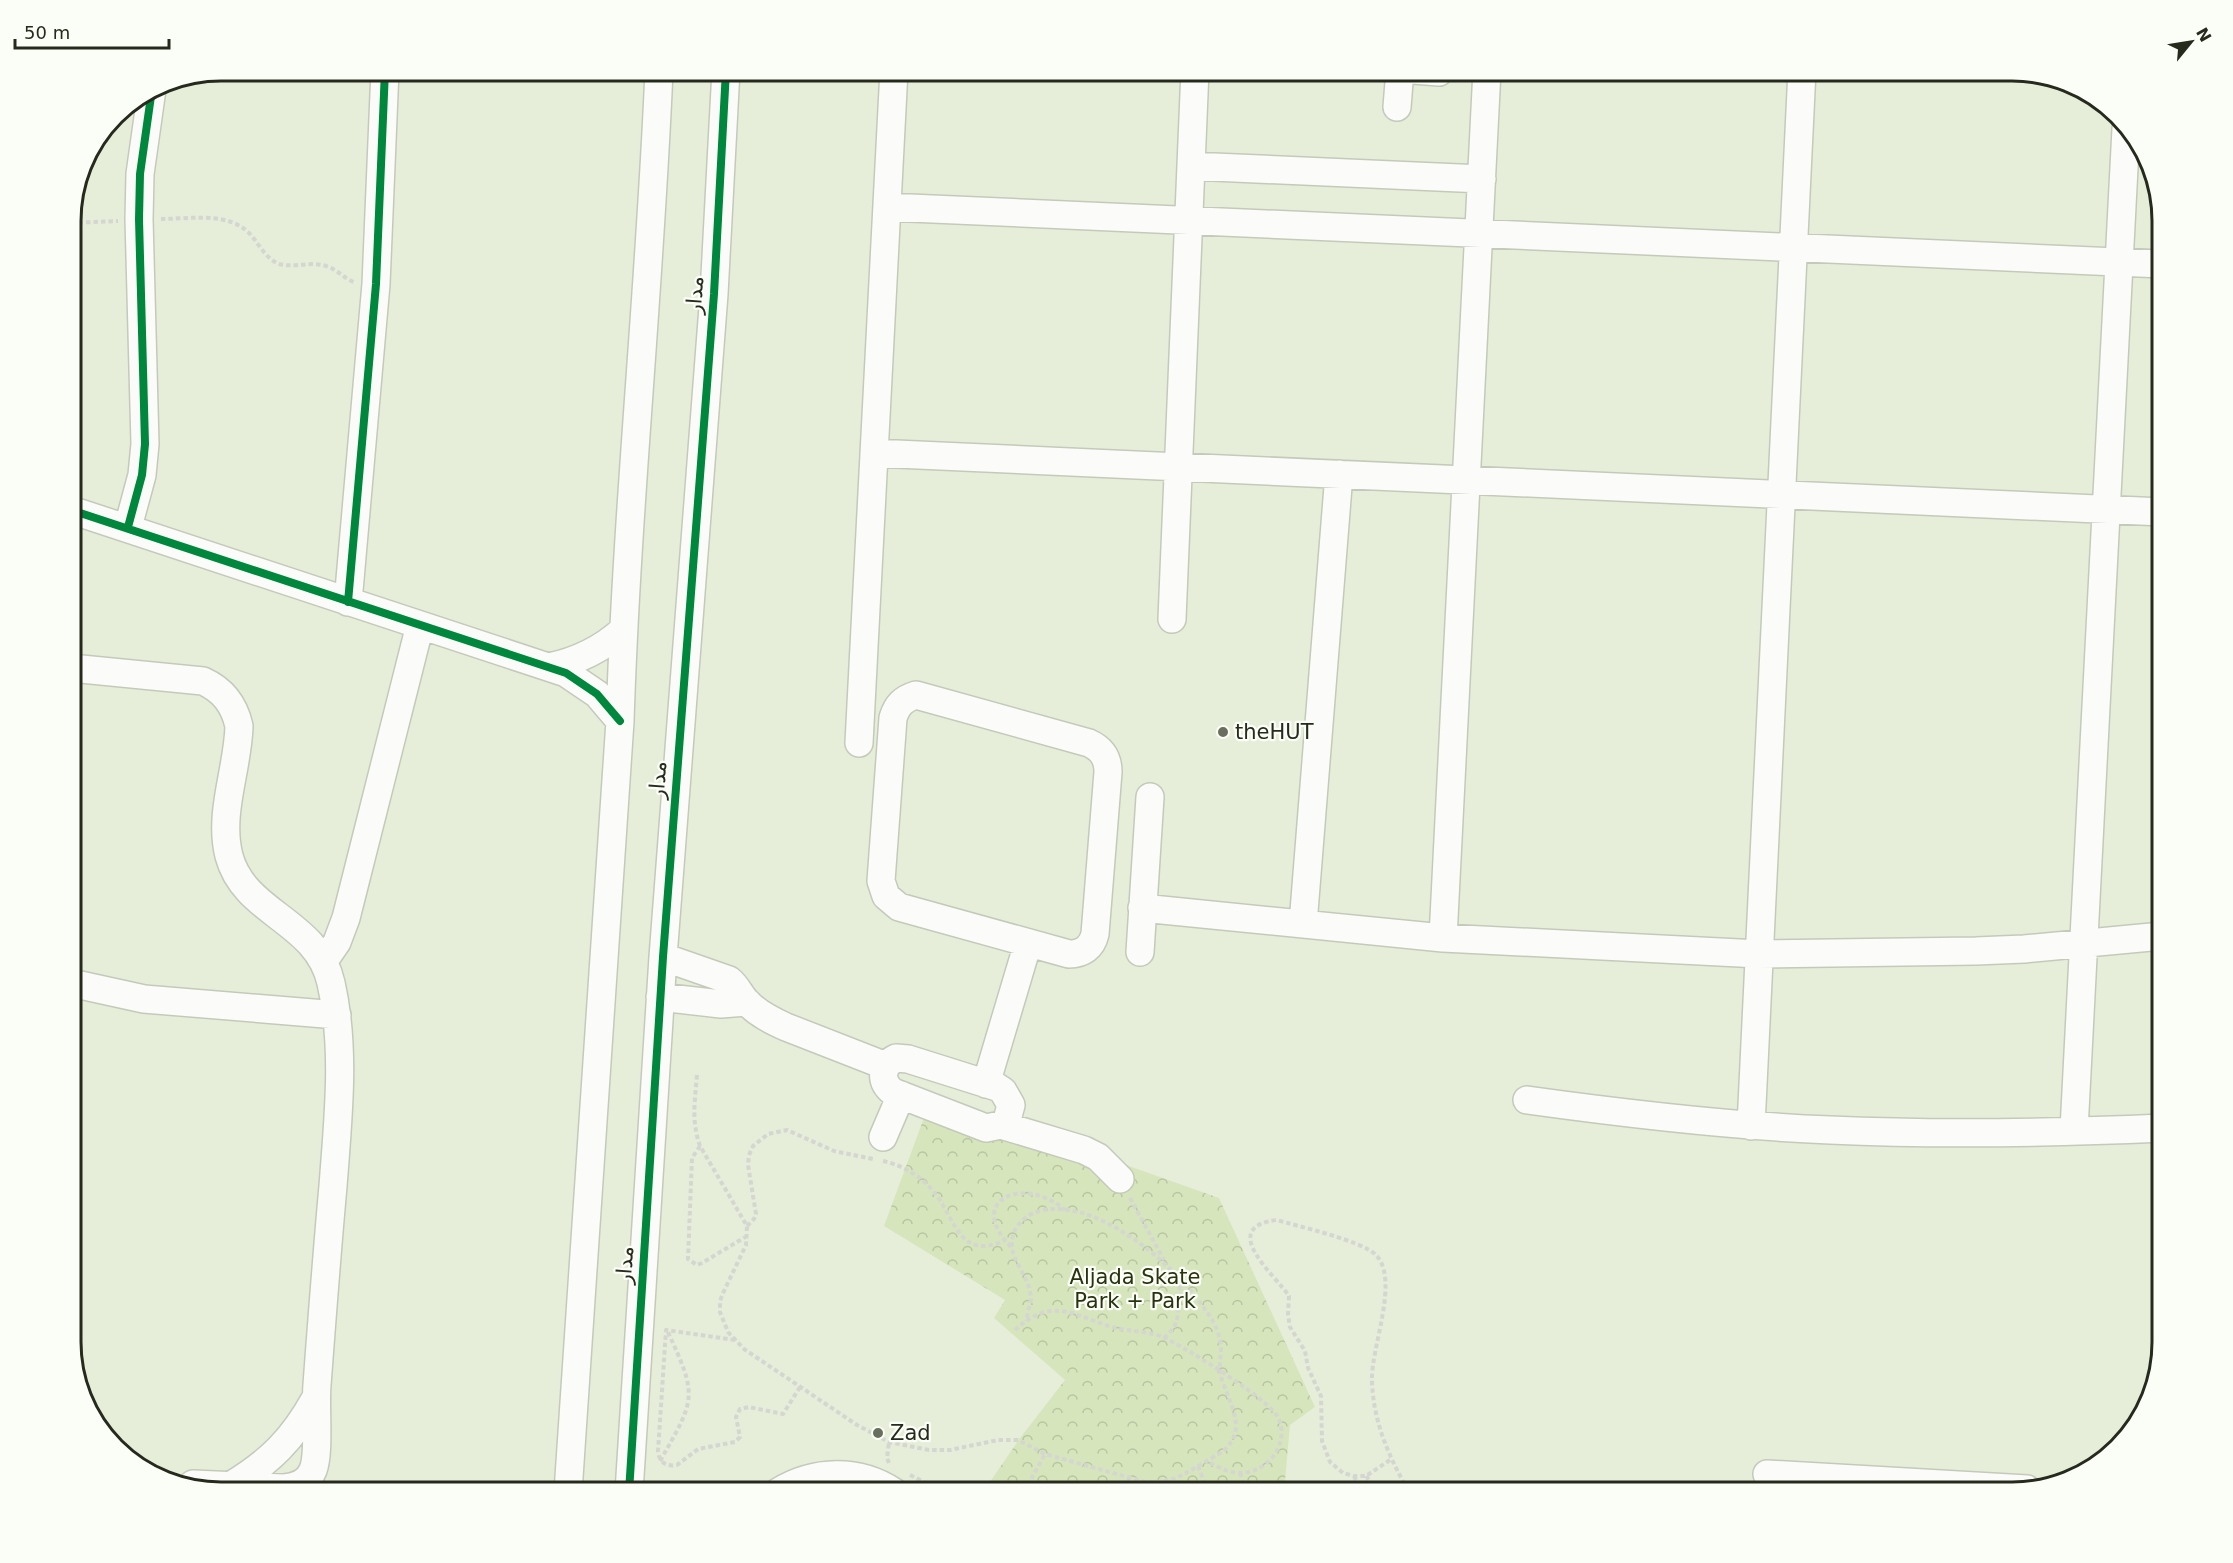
<svg xmlns="http://www.w3.org/2000/svg" width="2233" height="1563" viewBox="0 0 2233 1563" font-family="'DejaVu Sans',Cairo,sans-serif">
  <style>
    .forest { fill: url(#forest-crowns) }
    .lines { fill: none; stroke-linecap: round; stroke-linejoin: round }
    .minor-casing { stroke: #c4caba; stroke-width: 30 }
    .path { stroke: #d4d6d0; stroke-width: 4; stroke-dasharray: 4.5 3; stroke-linecap: butt }
    .minor { stroke: #fbfcf9; stroke-width: 27 }
    .cycleway-casing { stroke: #fbfef7; stroke-width: 11 }
    .cycleway { stroke: #00873e; stroke-width: 8 }
    .poi-dot { fill: #696f5f; stroke: #fbfef7; stroke-width: 2 }
    .labels { text-anchor: middle; stroke-width: 4.5; stroke-linejoin: round; paint-order: stroke }
    .street-label { font-size: 21px; fill: #262a1d; stroke: #fbfef7 }
    .poi-label { font-size: 21px; fill: #262a1d; stroke: #fbfef7; text-anchor: start }
    .park-label { font-size: 21px; fill: #28330d; stroke: #fbfef7 }
    .rim { fill: none; stroke: #262a1d; stroke-width: 3 }
  </style>
  <defs>
    <pattern id="forest-crowns" width="20" height="18" patternUnits="userSpaceOnUse" patternTransform="scale(1.5)"><rect width="20" height="18" fill="#d7e5bc"/><path d="M2 6a3 3 0 1 1 6 0M12 15a3 3 0 1 1 6 0" fill="none" stroke="#b8c5a1"/></pattern>
  </defs>
  <rect width="100%" height="100%" fill="#e6eed9"/>
  <!-- forest -->
  <path class="forest" d="M932,1096L1219,1198L1315,1407L1290,1425L1284,1492H983L1020,1438L1065,1380L994,1318L1005,1300L884,1226Z"/>
  <g class="lines">
    <!-- minor casing -->
    <g class="minor-casing">
      <path id="minor" d="M1413,70L1439,72
        M1397,107L1400,70
        M1191,166L1482,179
        M887,207L2162,264
        M874,453L2162,512
        M71,510L566,673L597,694L620,721
        M128,527L142,475L145,444L139,219L140,174L152,89
        M348,602L376,284L385,70
        M1172,619L1195,70
        M549,667C578,661 601,650 623,630
        M71,668L203,681C223,690 234,704 239,726C238,769 218,813 229,856C245,915 317,920 331,983C346,1049 338,1119 333,1186C327,1252 322,1318 317,1385C315,1406 320,1453 313,1470C308,1483 296,1487 284,1488L193,1484
        M916,695L1089,743C1102,749 1108,758 1108,772L1095,934C1092,947 1083,954 1069,954L899,907L886,896L881,881L893,718C897,705 903,699 916,695Z
        M859,743L894,70
        M1142,908L1443,938L1759,954L1976,951L2024,949L2162,936
        M1303,924L1339,474
        M1443,938L1487,70
        M1140,952L1150,797
        M663,957L729,980C738,987 740,996 748,1003C758,1014 773,1021 786,1027L886,1066
        M324,961L337,942L346,918L420,625
        M71,983L144,999L337,1015
        M660,997L721,1004L746,1002
        M896,1058L908,1059L997,1087L1003,1091L1011,1105L1007,1120L1001,1125L986,1128L893,1092C880,1082 880,1066 896,1058Z
        M986,1084L1028,943
        M1527,1100C1628,1114 1729,1126 1830,1130C1941,1135 2052,1133 2162,1128
        M1001,1125L1084,1150L1098,1157L1120,1179
        M1751,1126L1802,70
        M2074,1130L2126,129
        M883,1137L901,1095
        M1767,1474L2027,1489
        M230,1486C270,1462 293,1439 315,1399
        M568,1492L620,721C627,504 650,288 659,70
        M629,1492L663,957L714,294L726,70
        M778,1492C814,1470 858,1468 894,1492"/>
    </g>
    <!-- path -->
    <path class="path" d="M161,219C191,219 228,211 250,234C259,244 266,259 279,264C294,268 311,261 326,266C337,269 343,278 354,282
      M71,223L118,221
      M697,1075C695,1101 691,1120 700,1146L747,1226L746,1245L724,1291L720,1301V1312L728,1332L744,1349L857,1425L889,1442L929,1450H950L998,1440H1018L1045,1454L1145,1482C1177,1483 1186,1472 1212,1458C1251,1437 1233,1411 1222,1380C1218,1368 1221,1360 1221,1348C1220,1329 1209,1314 1198,1300C1168,1259 1088,1192 1034,1213C1021,1218 1011,1231 1012,1245C1012,1260 1027,1276 1030,1291L1031,1299L1026,1321
      M700,1146L692,1158L688,1259L697,1265L702,1263L747,1236
      M883,1161C905,1166 924,1178 937,1196C956,1223 962,1261 1005,1240
      M1130,1198L1164,1260
      M747,1226L754,1219L756,1214L748,1165L749,1155L753,1146L768,1134L787,1130L834,1151L873,1159
      M1011,1247C964,1199 1025,1175 1065,1210
      M1015,1330C1025,1321 1036,1313 1050,1311C1073,1309 1095,1323 1116,1328C1132,1332 1150,1331 1165,1338C1186,1348 1267,1398 1277,1416C1292,1442 1268,1473 1240,1473C1228,1473 1217,1466 1206,1461
      M1164,1338C1187,1319 1173,1303 1182,1279
      M735,1340L666,1330L658,1451C659,1462 666,1467 677,1465L698,1449L735,1442L740,1437L736,1417L740,1409L749,1407L783,1414L800,1387
      M1390,1460L1366,1476H1354L1343,1473L1330,1462L1322,1441L1321,1396L1308,1368L1305,1351L1290,1327L1288,1315L1289,1296C1277,1277 1216,1227 1277,1220C1300,1227 1360,1240 1376,1255C1400,1280 1371,1347 1372,1380C1373,1422 1389,1457 1409,1492
      M660,1461C696,1398 698,1397 667,1330
      M889,1463L887,1458L889,1442
      M1198,1466L1204,1481V1492
      M1240,1473L1245,1492
      M910,1475L926,1483L933,1492
      M1354,1476L1361,1492
      M1366,1476L1374,1487L1381,1492
      M1024,1492L1045,1454"/>
    <!-- minor -->
    <use href="#minor" class="minor"/>
    <!-- cycleway casing -->
    <g class="cycleway-casing">
      <path id="cycleway" d="M71,510L566,673L597,694L620,721
        M128,527L142,475L145,444L139,219L140,174L152,89
        M348,602L376,284L385,70
        M629,1492L663,957L714,294L726,70"/>
    </g>
    <!-- cycleway -->
    <use href="#cycleway" class="cycleway"/>
  </g>
  <!-- markers -->
  <g class="poi-dot">
    <circle cx="1223" cy="732" r="6"/>
    <circle cx="878" cy="1433" r="6"/>
  </g>
  <g class="labels">
    <!-- street labels -->
    <g class="street-label">
      <text transform="translate(695 295) rotate(-86)" y="7">مدار</text>
      <text transform="translate(658 780) rotate(-86)" y="7">مدار</text>
      <text transform="translate(625 1265) rotate(-86)" y="7">مدار</text>
    </g>
    <!-- poi labels -->
    <g class="poi-label">
      <text x="1235" y="739">theHUT</text>
      <text x="890" y="1440">Zad</text>
    </g>
    <!-- park labels -->
    <g class="park-label">
      <text x="1135" y="1284">Aljada Skate<tspan x="1135" dy="24">Park + Park</tspan></text>
    </g>
  </g>
  <!-- crop -->
  <path d="M0 0H2233V1563H0ZM221 81H2012A140 140 0 0 1 2152 221V1342A140 140 0 0 1 2012 1482H221A140 140 0 0 1 81 1342V221A140 140 0 0 1 221 81Z" fill="#fbfef7" fill-rule="evenodd"/>
  <path class="rim" d="M221 81H2012A140 140 0 0 1 2152 221V1342A140 140 0 0 1 2012 1482H221A140 140 0 0 1 81 1342V221A140 140 0 0 1 221 81Z"/>
  <!-- north arrow -->
  <g transform="translate(2191 42) rotate(60)" stroke="#fbfef7" stroke-width="4.5" paint-order="stroke">
  <path d="M0-4.5L10 22L0 15L-10 22Z" fill="#262a1d"/>
  <text y="-9" font-size="16" font-weight="bold" text-anchor="middle" fill="#262a1d">N</text>
  </g>
  <!-- scale -->
  <path d="M15 39v9h154v-9" fill="none" stroke="#262a1d" stroke-width="3"/>
  <text x="24" y="39" font-size="18" fill="#262a1d" stroke="#fbfef7" stroke-width="4.5" paint-order="stroke">50 m</text>
</svg>
